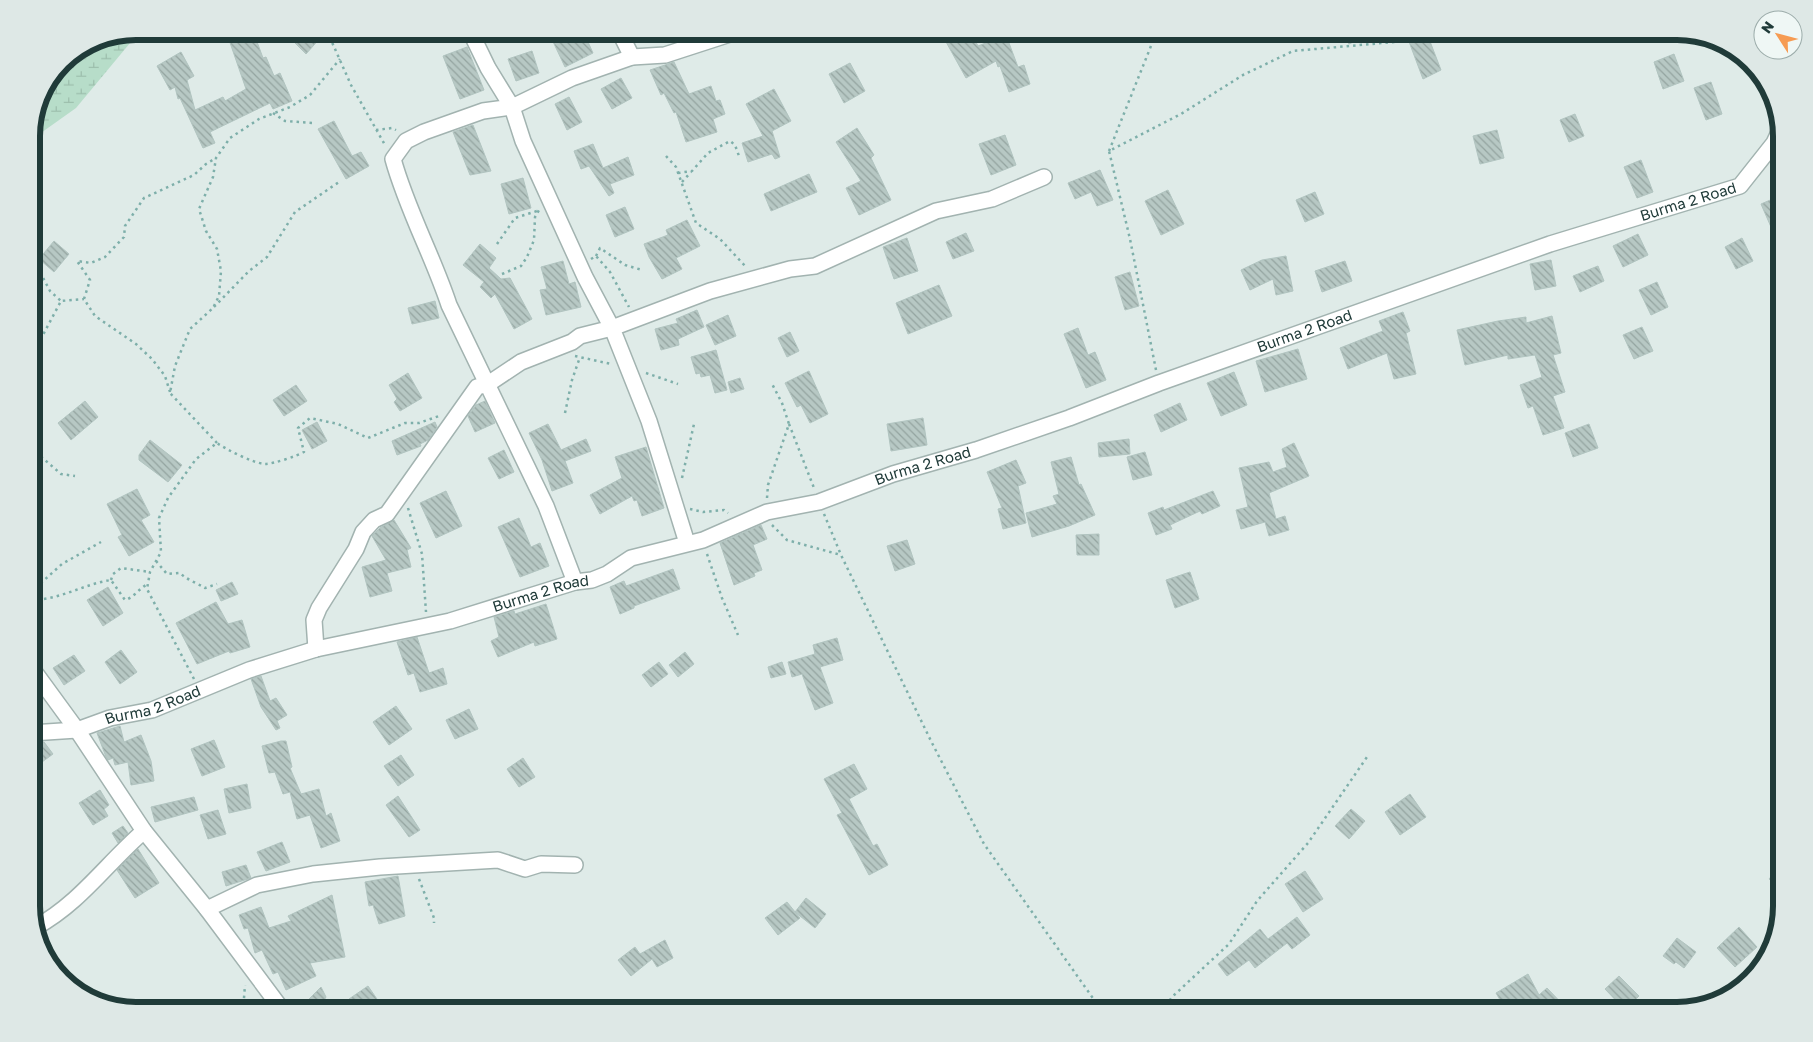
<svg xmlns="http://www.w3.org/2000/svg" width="1813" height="1042" viewBox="0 0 1813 1042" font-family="'Golos Text',sans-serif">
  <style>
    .wetland { fill: url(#wetland-marsh) }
    .building { fill: url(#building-back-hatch); stroke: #b1c4c0 }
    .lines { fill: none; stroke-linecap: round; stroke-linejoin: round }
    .minor-casing { stroke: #a2b3b0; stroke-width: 18 }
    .path { stroke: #7eafaa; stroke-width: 2.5; stroke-dasharray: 2.5 4; stroke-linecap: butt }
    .minor { stroke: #fff; stroke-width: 15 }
    .labels { text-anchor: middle; stroke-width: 4; stroke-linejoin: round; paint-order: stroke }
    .street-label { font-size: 15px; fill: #203b39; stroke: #eff7f5 }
    .rim { fill: none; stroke: #203b39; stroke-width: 6 }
  </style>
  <defs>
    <pattern id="wetland-marsh" width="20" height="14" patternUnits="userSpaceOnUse" patternTransform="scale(1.25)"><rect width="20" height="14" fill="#b7ddc9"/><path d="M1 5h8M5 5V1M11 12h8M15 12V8" fill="none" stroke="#9dbfad"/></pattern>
    <pattern id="building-back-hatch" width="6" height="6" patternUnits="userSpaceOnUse" patternTransform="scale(1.25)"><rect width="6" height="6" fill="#b7c8c4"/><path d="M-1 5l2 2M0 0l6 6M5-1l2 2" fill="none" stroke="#94a4a0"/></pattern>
  </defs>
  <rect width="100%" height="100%" fill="#dfebe8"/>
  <!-- wetland -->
  <path class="wetland" d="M140,31L76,108L31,140C31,79 79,33 140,31Z"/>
  <!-- building -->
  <path class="building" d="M226,31H253L263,58L266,57L274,76L280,73L292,101L273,109L270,103L210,132L215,143L203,148L180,98L178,99L175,87L170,90L157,66L181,52L194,76L187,80L195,110L223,97L225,101L246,89Z
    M300,31H315L321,37L306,54L292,40Z
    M548,31H583L593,53L565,67Z
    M940,31H970L978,46L1006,35L1018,67L1024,65L1030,84L1009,92L1000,66L998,67L996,61L966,78Z
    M1343,31H1377L1349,44Z
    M1405,31H1426L1441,70L1423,79Z
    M467,47L484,90L460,99L443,56Z
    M532,51L539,73L516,81L508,59Z
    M1674,54L1684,81L1663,89L1654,62Z
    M674,62L689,94L711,86L716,101L720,100L725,114L713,119L717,132L686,142L676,112L674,113L664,93L661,95L650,70Z
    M850,63L865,91L844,103L829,74Z
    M621,78L632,98L612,109L601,89Z
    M1711,82L1722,114L1706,120L1694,88Z
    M774,89L791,121L772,131L780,157L775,159L772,154L748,162L742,143L763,136L746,104Z
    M569,97L582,122L567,130L555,104Z
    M1575,114L1584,136L1569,142L1560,120Z
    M334,121L352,156L361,152L369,166L346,179L318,129Z
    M473,125L491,171L470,175L453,132Z
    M857,128L874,155L871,158L891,200L859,215L846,188L861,181L836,142Z
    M1497,130L1504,158L1480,164L1473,136Z
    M1005,135L1016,165L991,175L979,144Z
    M593,144L603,168L628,157L634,175L610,184L614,193L609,196L589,166L581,169L574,151Z
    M1641,160L1653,192L1637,198L1624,167Z
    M1100,170L1113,200L1097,206L1091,192L1075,199L1068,183Z
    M809,174L817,192L771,211L764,194Z
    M523,178L531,208L509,214L501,184Z
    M1168,190L1184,224L1161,235L1145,201Z
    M1315,192L1324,214L1305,222L1296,200Z
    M1782,195V222L1771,227L1761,204Z
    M625,207L634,229L615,237L606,215Z
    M687,220L700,246L676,258L682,269L662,279L649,257L644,244L668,235L666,230Z
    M966,233L974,251L953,259L946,242Z
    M1638,234L1648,255L1623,267L1613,246Z
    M907,238L918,271L894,279L883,247Z
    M1742,238L1753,261L1736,269L1725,247Z
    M54,241L69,254L54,272L39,259Z
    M480,244L496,258L489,268L501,279L510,278L532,319L514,329L495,294L491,298L480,287L484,282L463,265Z
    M1286,256L1293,291L1276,295L1273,279L1250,290L1241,270L1262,260Z
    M1551,260L1556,286L1535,290L1530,264Z
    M563,261L569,284L575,282L581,307L546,315L540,290L547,289L541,267Z
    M1345,261L1352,281L1322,292L1315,271Z
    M1598,266L1604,281L1580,292L1573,276Z
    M1130,272L1139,306L1125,310L1115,277Z
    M1657,282L1668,307L1651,315L1639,290Z
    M939,285L952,316L908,334L896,303Z
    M435,301L439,318L412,324L408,308Z
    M697,310L704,327L678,339L679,345L661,350L655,329L678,323L676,319Z
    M1403,312L1410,331L1406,333L1416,374L1394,379L1387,353L1348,369L1340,348L1383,331L1379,321Z
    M728,315L736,336L715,345L706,325Z
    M1552,316L1561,353L1553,355L1565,392L1553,396L1564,428L1543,435L1533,406L1528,408L1520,385L1542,377L1535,355L1508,359V355L1465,365L1457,330L1498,321L1526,317V323Z
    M1642,327L1653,351L1634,359L1623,335Z
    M1078,328L1088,355L1095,352L1106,380L1086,388L1064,334Z
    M790,332L799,351L787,357L778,338Z
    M1298,349L1307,379L1265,392L1256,361Z
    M716,350L727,390L715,393L710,375L701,377L700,373L696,374L691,357Z
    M809,371L828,414L810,423L801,405L797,407L785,383Z
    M1234,372L1247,405L1221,416L1207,383Z
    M408,373L422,398L400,411L394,402L397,399L389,385Z
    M740,378L744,389L731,393L728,382Z
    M296,385L307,401L284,416L273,400Z
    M85,401L98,417L71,440L58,423Z
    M485,401L495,423L475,432L468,416L476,405Z
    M1180,403L1187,420L1161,432L1154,415Z
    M923,418L927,445L891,451L887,424Z
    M317,422L327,441L312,449L302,430Z
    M435,422L437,427L428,440L420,444L421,446L397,455L392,441Z
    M548,424L561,450L586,439L591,451L565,461L573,483L552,491L542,460L529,433Z
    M1589,424L1598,448L1573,457L1565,433Z
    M1129,439L1130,454L1099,457L1098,443Z
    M150,440L182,465L168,482L139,460V455Z
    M1294,443L1309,476L1269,493L1276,519L1285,516L1289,530L1269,536L1265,522L1241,529L1236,510L1248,507L1239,468L1269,462L1273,472L1287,467L1282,449Z
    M646,447L664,508L642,516L637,500L634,501L632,496L600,514L590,495L622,478L615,457Z
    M504,450L514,472L499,479L488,458Z
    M1145,452L1152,475L1133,480L1127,457Z
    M1071,457L1079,485L1081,484L1095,515L1069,526L1032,537L1026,513L1057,504L1053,496L1059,494L1051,462Z
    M1016,460L1026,483L1018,486L1026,523L1003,529L998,509L1002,508L987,472Z
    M137,489L150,515L141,520L154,542L129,556L118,537L122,535L107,504Z
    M446,491L462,526L436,538L420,503Z
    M1213,491L1220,506L1202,514L1200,511L1170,525L1172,529L1156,535L1148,513L1163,507L1164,510Z
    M519,518L531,547L540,543L549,566L520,577L498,527Z
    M394,520L411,548L407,550L411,567L387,573L392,591L370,597L362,567L386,560L372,536L380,528Z
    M761,525L767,539L753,545L762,570L754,573L755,576L734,585L720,543Z
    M1099,534V555H1077L1076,535Z
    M907,540L915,564L895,571L887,546Z
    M673,569L680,589L634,606V608L620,614L610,587L624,581L626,586Z
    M1190,572L1199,599L1175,608L1166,580Z
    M232,582L238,594L221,601L216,590Z
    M108,587L123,613L103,626L87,600Z
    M216,602L228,624L242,620L250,647L230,653L229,651L197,664L176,623Z
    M546,604L557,639L535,646L534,642L498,657L491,641L499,637L494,617L514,611L515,614Z
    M417,637L429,673L443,668L447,684L420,692L414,673L408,675L397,642Z
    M837,638L843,660L820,667L833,703L815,710L802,674L792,677L788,662L815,654L813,645Z
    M121,650L137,672L120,684L105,662Z
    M685,652L694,664L678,677L669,665Z
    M74,655L85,671L64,685L53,668Z
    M659,662L668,674L651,687L642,675Z
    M782,662L786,674L771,678L768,667Z
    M261,676L270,701L276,698L287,715L277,721L280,728L276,730L261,707L251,679Z
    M396,706L412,729L389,745L373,722Z
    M469,709L478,729L455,739L446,720Z
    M120,726L124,742L141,735L151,761L154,781L131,785L128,762L115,765L113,758L108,760L106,757L97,733Z
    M214,740L225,767L202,776L191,749Z
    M281,741H286L292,767L290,768L301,794L319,789L326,816L331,813L340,841L321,848L310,815L297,819L290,792L283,794L275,772L269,773L262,746Z
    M37,742H44L53,754L31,770V746Z
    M401,755L414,775L398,786L384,766Z
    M523,758L535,777L519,787L507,769Z
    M854,764L867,789L849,799L873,846L877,844L888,865L869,875L837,815L842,813L824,779Z
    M247,784L251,808L229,813L224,789Z
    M100,790L109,805L104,809L108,816L93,825L79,803Z
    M1410,794L1426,817L1400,835L1385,812Z
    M398,796L420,830L409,837L386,805Z
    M194,797L198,810L155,822L151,807Z
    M1351,809L1365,821L1349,839L1335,826Z
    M218,810L226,834L208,839L200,815Z
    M123,826L128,833L118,843L112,833Z
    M282,842L290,862L266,871L257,852Z
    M138,849L159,883L135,898L117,870Z
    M1782,864V890L1769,879Z
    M246,865L251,878L226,886L222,872Z
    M1305,871L1323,899L1303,912L1285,884Z
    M398,876L405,916L379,924L373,905L369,906L365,882Z
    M332,895L345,957L310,963L316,976L286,990L278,972L273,974L262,950L255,953L248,928L244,929L239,915L261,907L269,928L291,921L288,916Z
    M806,898L826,914L815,928L795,912Z
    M787,902L800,918L778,935L765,918Z
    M1297,917L1310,935L1292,949L1287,943L1255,968L1249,960L1227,976L1218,964L1260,929L1268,939Z
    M1739,927L1757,947L1735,967L1717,948Z
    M1677,938L1696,952L1684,968L1676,962L1674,964L1663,956Z
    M665,940L673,958L657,967L652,959L631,976L618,960L635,947L640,954Z
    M1528,974L1539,995L1547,988L1569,1011H1534L1524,1000L1506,1010L1496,993Z
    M1619,976L1639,996L1625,1010L1605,989Z
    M368,986L379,1002L367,1011H358L349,999Z
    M321,987L326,997L318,1011H305L306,1002Z"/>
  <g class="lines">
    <!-- minor casing -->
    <g class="minor-casing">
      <g id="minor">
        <path d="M619,31L632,57"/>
        <path d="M687,543L649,421L612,328L710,291L790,269L815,266L936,211L992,199L1044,177"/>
        <path d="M575,582L546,506L449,305C433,256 407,210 393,159L406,141L424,132L483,111L512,107L572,78L632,57L665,55L739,31"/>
        <path d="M316,649L314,620L319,608L356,549L363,532L374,520L387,514L477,387L488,384L521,362L572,342L580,336L612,328L585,277L523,141L512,107L488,68L470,31"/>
        <path d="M31,667L77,730L144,831L207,909L283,1011"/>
        <path id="s1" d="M31,733L77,730L110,718L152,710L249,670L316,649L450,621L575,582L592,580L607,574L631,558L703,540L767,512L819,502L893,474L976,450L1069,418L1159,383L1550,244L1740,186L1774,143L1781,128"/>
        <path d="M207,909L257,885L313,874L380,867L498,860L525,869L541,864L575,865"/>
        <path d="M36,927C80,903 107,863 144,831"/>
      </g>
    </g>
    <!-- path -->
    <path class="path" d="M327,31L351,85L385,145
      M273,113L285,121L312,123
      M376,130L392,128L396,130
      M1109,151L1157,31
      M666,156L676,167L696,223L720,239L746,267
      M678,173L692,171L708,153L730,141L735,145L739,156
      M682,182L691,172
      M497,244L515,218L537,211
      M31,255L50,291L61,301
      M596,256L600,248L625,265L642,270
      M591,259L596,256L610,272L629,307
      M502,274L521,266L527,257L534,240L535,217L539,210
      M214,307L249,271L267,257L295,212L339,182
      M575,356L611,364
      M1156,370L1130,239L1109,151L1181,114L1243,75L1293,51L1405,41L1416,31
      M646,373L678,384
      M31,383L37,364L36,348L61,301L84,299
      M170,392L165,376L152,359L136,344L95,316L84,299L90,280L77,261L91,263L105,257L124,237L125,226L144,198L194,175L206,164L216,158
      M565,413L572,380L580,357
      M789,424L814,488
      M217,443L170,393L175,366L190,329L213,308L219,296L221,271L217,249L206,231L199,209L213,177L216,158L230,138L259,119L290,107L310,95L340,59
      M31,448L61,474L75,476
      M682,478L694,424
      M31,490L36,516L38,585
      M767,498L768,485L789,424L782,403L771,382
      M408,508L422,554L426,612
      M690,509L703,512L724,510L728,513
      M824,514L841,555L931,741L984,844L1102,1011
      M772,525L787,540L841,555
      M707,554L722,598L738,635
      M156,561L167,574L180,573C187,580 197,583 205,588L217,584
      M111,580L113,574L121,568L150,572
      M31,592L62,564L101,542
      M31,600C60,600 84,584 111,580L125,600C135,597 139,588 148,584
      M194,679L147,589L150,572L161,552L159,518L168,498L196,459L217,443C227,450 253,463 265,464C273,464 297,456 304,452L298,428L310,418L338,424L368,438L405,423H419L439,416
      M419,879L434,918V923
      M243,1011L245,985
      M1162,1011L1172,997L1229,944L1257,901L1308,843L1367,757"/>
    <!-- minor -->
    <use href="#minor" class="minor"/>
  </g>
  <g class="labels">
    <!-- street labels -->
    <g class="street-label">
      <text dy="5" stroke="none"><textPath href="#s1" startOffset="1746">Burma 2 Road</textPath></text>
      <text dy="5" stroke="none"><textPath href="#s1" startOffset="1341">Burma 2 Road</textPath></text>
      <text dy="5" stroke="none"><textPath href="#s1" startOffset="936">Burma 2 Road</textPath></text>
      <text dy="5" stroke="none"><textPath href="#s1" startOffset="531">Burma 2 Road</textPath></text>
      <text dy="5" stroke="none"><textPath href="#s1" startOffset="126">Burma 2 Road</textPath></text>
    </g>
  </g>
  <!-- crop -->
  <path d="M0 0H1813V1042H0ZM136 40H1677A96 96 0 0 1 1773 136V906A96 96 0 0 1 1677 1002H136A96 96 0 0 1 40 906V136A96 96 0 0 1 136 40Z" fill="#dee8e6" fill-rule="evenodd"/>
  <path class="rim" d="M136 40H1677A96 96 0 0 1 1773 136V906A96 96 0 0 1 1677 1002H136A96 96 0 0 1 40 906V136A96 96 0 0 1 136 40Z"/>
  <!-- north arrow -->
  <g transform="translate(1778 35) rotate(306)"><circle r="24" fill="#eff7f5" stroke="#9cacaa"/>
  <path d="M0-4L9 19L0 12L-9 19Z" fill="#f69b52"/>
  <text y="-8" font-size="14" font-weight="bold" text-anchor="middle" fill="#203b39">N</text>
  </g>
</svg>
